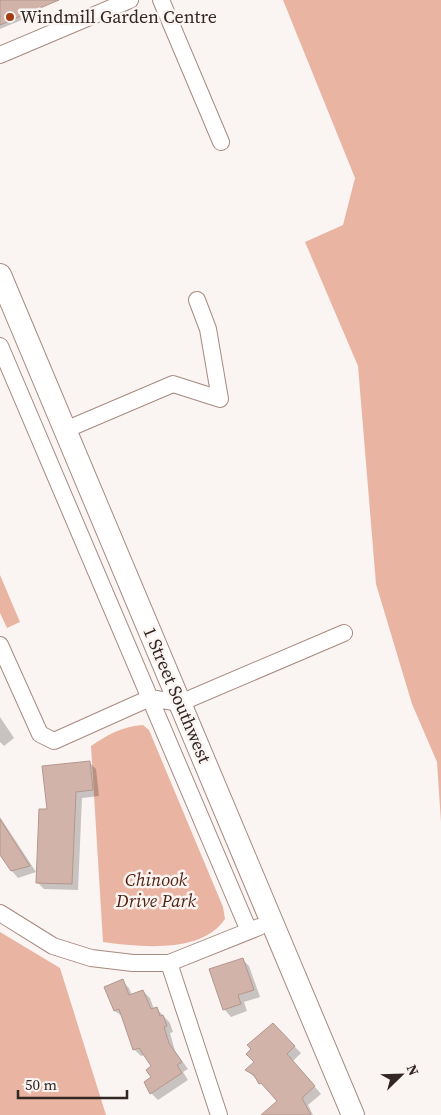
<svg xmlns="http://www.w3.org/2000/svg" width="441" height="1115" viewBox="0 0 441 1115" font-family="'Source Serif 4',serif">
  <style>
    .green { fill: #eab4a2 }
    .shadow { fill: #0003 }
    .building { fill: #d1b3a9; stroke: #b4978d }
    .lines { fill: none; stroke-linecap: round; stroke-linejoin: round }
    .street-casing { stroke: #a78a80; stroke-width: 18 }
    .secondary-casing { stroke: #a78a80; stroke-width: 24 }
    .street { stroke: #fff; stroke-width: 16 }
    .secondary { stroke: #fff; stroke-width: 22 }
    .poi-dot { fill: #a13c11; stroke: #faf4f2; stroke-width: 2 }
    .labels { text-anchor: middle; stroke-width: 5; stroke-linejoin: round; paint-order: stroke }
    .poi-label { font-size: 18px; fill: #332723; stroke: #faf4f2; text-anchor: start }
    .street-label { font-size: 18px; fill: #332723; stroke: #faf4f2 }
    .park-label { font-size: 18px; font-style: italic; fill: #4f1f0d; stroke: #faf4f2 }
  </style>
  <rect width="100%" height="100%" fill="#faf4f2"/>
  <!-- green -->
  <path class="green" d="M283,0H441V822L437,762L412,704L376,584L358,366L305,242L343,225L355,178Z
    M0,575L20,622L7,628L0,613Z
    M143,725L149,730L223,907L225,919C202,954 139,947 103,942L91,746C107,735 123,726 143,725Z
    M0,932L60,968L106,1115H0Z"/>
  <!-- shadow -->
  <path class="shadow" d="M0,0H36L41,12L0,29Z
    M0,717L14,738L4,746L0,742Z
    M89,762L96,769L99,796L82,798L78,890L44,889L37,882L48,810Z
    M0,817L36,872L18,878L12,871L0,852Z
    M242,959L249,966L260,997L244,1002L247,1011L231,1017L225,1010L211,970Z
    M122,981L129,988L132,995L143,991L150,998L154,1009L156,1008L170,1023L173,1032L170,1033L175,1051L188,1069L183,1072L188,1080L158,1100L151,1093L153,1066L145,1055L141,1056L134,1049L123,1017L115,1011L106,987Z
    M273,1025L301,1053L293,1061L321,1094L308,1105L313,1115H263L279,1101L247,1070L255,1063Z"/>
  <!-- building -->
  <path class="building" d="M0,0H59L0,25Z
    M90,761L93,790L76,792L72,884L36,883L39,809H47L42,766Z
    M0,819L30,866L11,871L0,855Z
    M243,958L254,990L238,995L241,1004L223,1010L209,969Z
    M123,979L129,995L143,990L151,1009L157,1007L160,1016L163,1015L167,1026L164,1027L169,1043L182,1062L177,1065L182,1073L150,1094L144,1082L151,1077L146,1070L151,1066L139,1048L133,1050L119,1009L114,1011L104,987Z
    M273,1023L295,1046L287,1054L315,1086L302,1098L311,1115H261L277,1101L261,1083L259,1084L254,1075L245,1070L254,1062L246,1054L251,1049L247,1045Z"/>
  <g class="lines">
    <!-- street casing -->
    <g class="street-casing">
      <path id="street" d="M161,0L221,142
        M0,55L130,0
        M0,346L249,931
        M65,430L173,384L220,399L208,329L197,300
        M0,645L40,734L54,741L150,698L180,703L344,633
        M0,913L53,946L91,958L133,963H169L259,927
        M169,963L219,1115"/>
    </g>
    <!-- secondary casing -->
    <g class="secondary-casing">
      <path id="secondary" d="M0,275L353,1115"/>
    </g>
    <!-- street -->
    <use href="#street" class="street"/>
    <!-- secondary -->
    <use href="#secondary" class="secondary"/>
  </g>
  <!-- markers -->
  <circle class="poi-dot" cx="10" cy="17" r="5"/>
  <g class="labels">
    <!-- poi labels -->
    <g class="poi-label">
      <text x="20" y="23">Windmill Garden Centre</text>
    </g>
    <!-- street labels -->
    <g class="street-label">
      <text transform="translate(177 695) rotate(67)" y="6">1 Street Southwest</text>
    </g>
    <!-- park labels -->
    <g class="park-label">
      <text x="156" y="886">Chinook<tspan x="156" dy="21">Drive Park</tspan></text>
    </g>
  </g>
  <!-- north arrow -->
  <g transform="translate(401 1075) rotate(67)" stroke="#faf4f2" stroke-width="4" paint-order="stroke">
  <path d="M0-4L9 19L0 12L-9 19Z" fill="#332723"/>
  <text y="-8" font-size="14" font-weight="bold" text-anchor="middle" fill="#332723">N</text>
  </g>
  <!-- scale -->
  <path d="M18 1090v8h109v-8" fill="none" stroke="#332723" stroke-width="2.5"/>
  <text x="25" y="1090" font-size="15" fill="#332723" stroke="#faf4f2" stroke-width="4" paint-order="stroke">50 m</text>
</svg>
